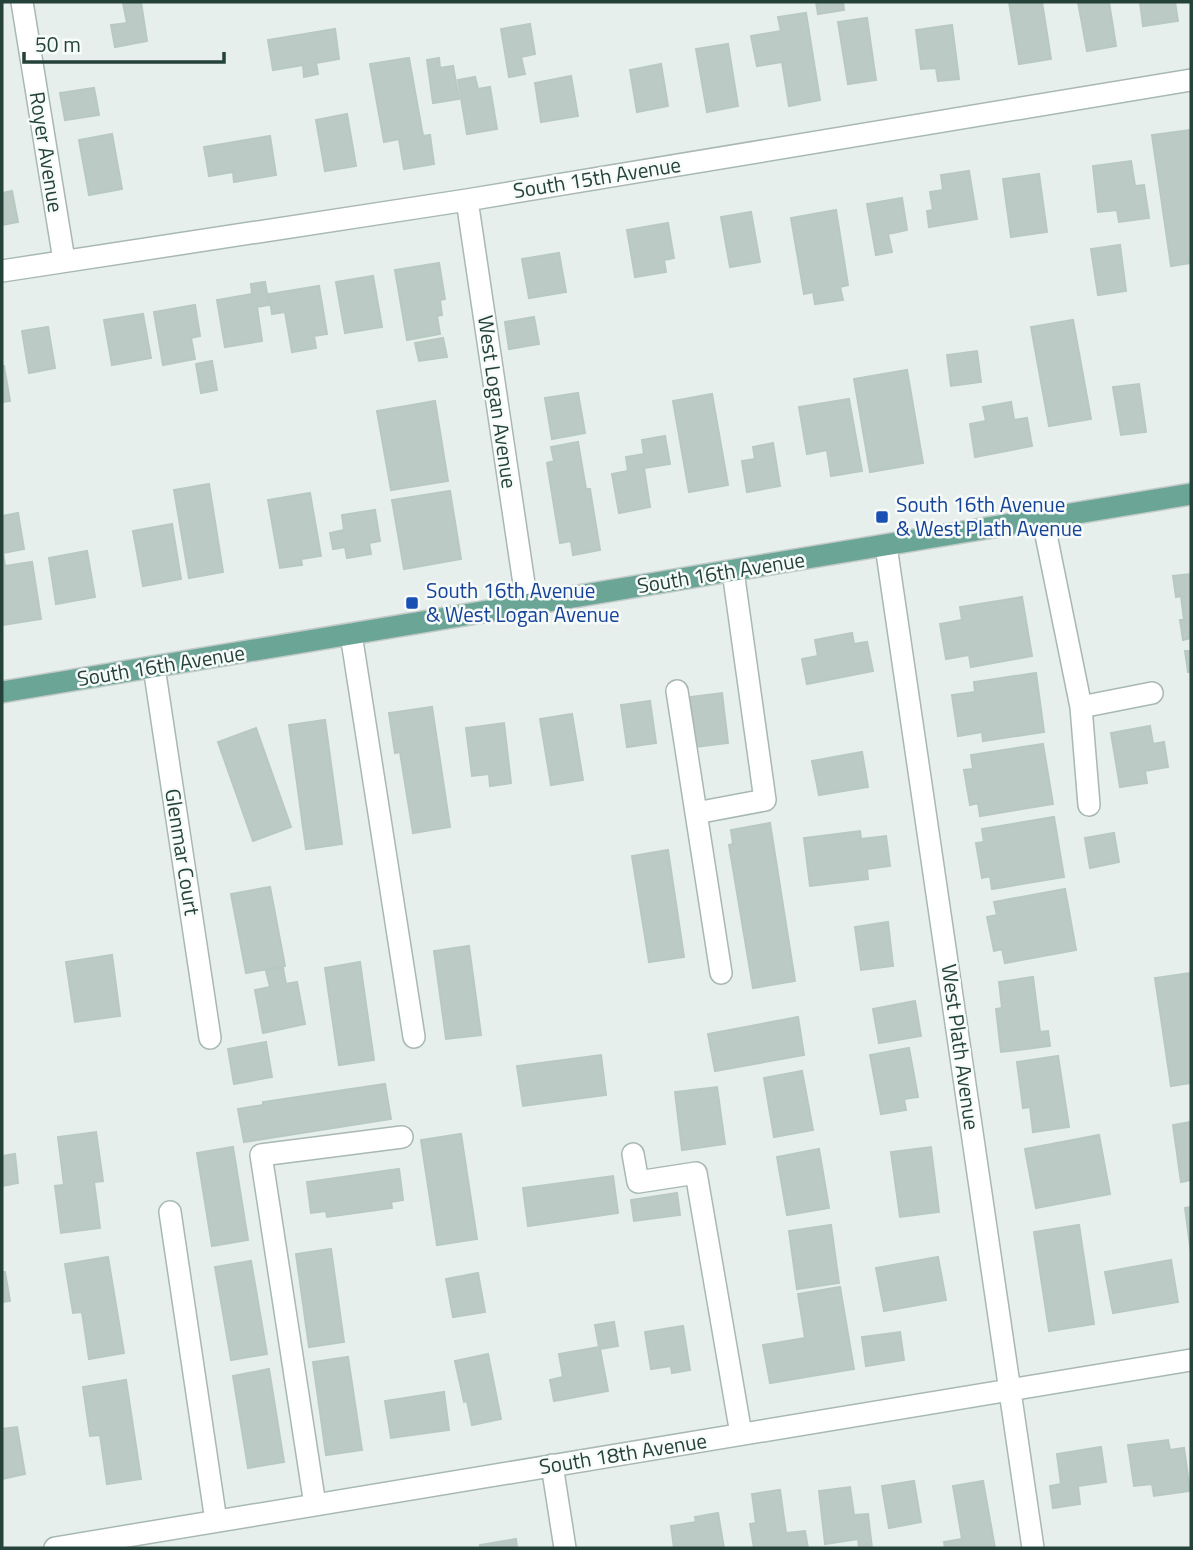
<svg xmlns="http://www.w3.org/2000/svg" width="1193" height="1550" viewBox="0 0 1193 1550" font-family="'Titillium Web',sans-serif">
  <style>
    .building { fill: #bbcac4; stroke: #b8c9c2; stroke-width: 2 }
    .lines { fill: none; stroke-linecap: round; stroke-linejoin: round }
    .minor-casing { stroke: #a8b8b2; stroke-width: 24 }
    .major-casing { stroke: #c2cac8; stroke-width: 24 }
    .minor { stroke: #fff; stroke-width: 21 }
    .major { stroke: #6aa596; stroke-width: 21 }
    .transit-dot { fill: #1a4fb4; stroke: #f7fbf9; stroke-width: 2.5 }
    .labels { text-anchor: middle; stroke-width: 5; stroke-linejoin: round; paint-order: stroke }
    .street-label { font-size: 21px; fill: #24423a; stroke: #f7fbf9 }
    .transit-label { font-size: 21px; fill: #164399; stroke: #f7fbf9; text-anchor: start }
  </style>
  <rect width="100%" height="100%" fill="#e6efeb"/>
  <!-- building -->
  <path class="building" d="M141,2L147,41L115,47L111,25L127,23L123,3Z
    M816,2H843L844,10L818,14Z
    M1009,2H1042L1051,59L1019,64Z
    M1078,2H1109L1116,46L1087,51Z
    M1140,2H1175L1178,21L1143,26Z
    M806,13L820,100L789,106L782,62L757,66L751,36L781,31L778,17Z
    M867,18L876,80L848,84L838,22Z
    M530,24L535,54L521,57L525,74L509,77L501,29Z
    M952,25L959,79L938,81L936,68L921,69L916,30Z
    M335,29L339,59L316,63L318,74L304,77L303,65L273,70L268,40Z
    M728,44L738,106L707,112L696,49Z
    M409,58L423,136L430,135L434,164L404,169L399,139L384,142L370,64Z
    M439,58L440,68L453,66L459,99L433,103L427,60Z
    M661,64L668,106L637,112L630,70Z
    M571,76L578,116L541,122L535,83Z
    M475,77L478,89L490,87L497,129L467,134L458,80Z
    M94,88L99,115L65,120L60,93Z
    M347,114L356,166L325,171L316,120Z
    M1191,130V263L1171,266L1152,135Z
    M112,134L122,189L89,195L79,140Z
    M270,136L276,175L234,182L233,172L209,176L204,147Z
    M1131,161L1135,186L1144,185L1149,218L1119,222L1117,210L1098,212L1093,166Z
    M969,171L977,219L929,227L927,211L933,210L930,192L943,190L941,175Z
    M1039,174L1047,232L1011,237L1003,179Z
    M12,191L18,222L2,225V193Z
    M902,198L907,230L888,234L892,252L876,255L867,204Z
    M836,210L848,285L840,287L843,300L815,304L813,292L804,294L791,218Z
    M751,212L760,262L730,267L721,217Z
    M668,223L674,258L664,260L666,272L635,277L627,230Z
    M1120,245L1126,291L1098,295L1091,249Z
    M559,253L566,292L529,298L522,259Z
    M439,263L445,299L440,300L442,315L437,316L440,334L407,340L395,270Z
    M373,276L382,327L345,333L336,282Z
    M265,282L269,305L257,307L262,341L225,347L217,300L252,294L251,284Z
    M319,286L327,334L314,336L316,348L292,352L285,312L272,314L269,294Z
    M195,305L200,336L191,338L195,359L163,365L154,312Z
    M143,314L151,358L112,365L104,320Z
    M534,317L539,344L509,349L505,322Z
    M1073,320L1091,419L1049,426L1031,327Z
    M48,327L55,368L29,373L22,331Z
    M443,338L447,357L419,361L415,343Z
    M977,351L981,382L951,386L947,355Z
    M212,361L217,390L201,393L196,364Z
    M2,366H4L10,401L2,402Z
    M907,370L923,463L870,472L854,379Z
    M1139,384L1146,432L1121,435L1113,387Z
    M578,393L585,433L552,439L545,398Z
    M712,394L728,485L689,492L673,401Z
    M849,399L862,471L831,476L827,450L807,454L799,407Z
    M435,401L448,481L391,490L377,411Z
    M1011,402L1014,420L1027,418L1032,446L975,457L970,424L986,421L983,407Z
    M665,436L670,464L644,468L650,507L619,513L612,474L628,471L626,457L644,454L642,440Z
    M578,442L586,489H590L600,550L573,555L571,541L560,543L547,463L554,461L551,447Z
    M773,443L780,486L747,492L742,461L755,459L753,447Z
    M209,484L223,572L189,578L174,490Z
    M450,491L461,559L404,569L392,500Z
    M310,493L321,556L301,559L302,565L280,568L268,500Z
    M375,510L380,541L369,543L371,554L347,558L345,547L333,549L330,533L344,530L342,515Z
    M18,513L24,549L3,553L5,566L32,562L41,619L2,625V516Z
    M172,524L181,579L143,586L133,531Z
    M87,551L95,597L56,604L49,558Z
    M1191,574V638L1183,640L1180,620H1184L1181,596L1176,597L1173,576Z
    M1022,597L1032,656L971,667L969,655L946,659L940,624L962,620L960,607Z
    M852,633L854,644L867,642L873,671L807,684L802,659L818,656L815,640Z
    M1185,651H1191V672H1188Z
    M1036,673L1044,732L983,741L982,732L958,736L952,695L975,692L974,682Z
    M722,693L728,743L696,747L690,697Z
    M650,701L656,743L627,747L621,705Z
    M432,707L450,827L413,833L400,752L395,753L389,713Z
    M572,714L583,780L551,785L540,719Z
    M325,720L342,844L306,849L289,725Z
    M504,723L511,783L490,786L489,774L472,776L466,728Z
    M1150,726L1153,744L1164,742L1168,767L1145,771L1147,783L1120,787L1111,733Z
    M256,728L291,827L253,841L218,742Z
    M1043,744L1053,804L980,816L978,803L970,805L964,770L973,769L971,755Z
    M862,752L868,787L819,795L812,761Z
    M1054,817L1064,877L992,889L990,876L982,878L976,843L984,842L982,829Z
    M770,823L795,981L753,988L729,845L733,844L731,830Z
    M860,831L861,839L886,836L890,866L867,869L868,879L810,886L804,838Z
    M1114,833L1119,862L1090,868L1085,838Z
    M668,850L684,957L649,962L632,856Z
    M270,887L285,966L246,973L231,894Z
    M1065,889L1076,950L1005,963L1002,949L994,951L987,917L997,915L994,902Z
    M888,922L893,966L861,970L855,927Z
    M469,946L481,1035L446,1039L434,951Z
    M112,955L120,1016L75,1022L66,962Z
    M360,962L374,1060L339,1065L325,968Z
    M283,968L286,984L297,982L305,1024L263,1033L255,990L270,987L266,971Z
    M1191,973V1083L1171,1086L1155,978Z
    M1033,977L1040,1032L1048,1031L1050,1046L1001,1052L996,1009L1002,1008L999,982Z
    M915,1001L921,1036L879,1043L873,1009Z
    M798,1017L804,1055L715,1071L708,1034Z
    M266,1042L272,1077L234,1084L228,1049Z
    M909,1048L918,1097L904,1099L906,1110L881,1114L870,1055Z
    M601,1055L606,1095L523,1106L517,1066Z
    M1058,1056L1069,1127L1033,1132L1030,1107L1023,1108L1017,1062Z
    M802,1071L813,1130L774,1137L764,1078Z
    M385,1084L391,1119L244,1142L238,1109L263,1105V1102Z
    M717,1087L725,1144L682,1150L675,1092Z
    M1191,1122V1180L1181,1182L1173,1125Z
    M96,1132L103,1181L94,1182L100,1228L61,1233L55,1186L64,1185L58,1137Z
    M461,1134L477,1239L437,1245L421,1140Z
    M1099,1135L1110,1194L1036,1208L1025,1149Z
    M233,1147L248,1240L212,1246L197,1153Z
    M931,1147L939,1212L900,1217L891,1152Z
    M819,1149L829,1208L787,1215L777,1157Z
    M15,1154L18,1183L2,1186V1156Z
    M399,1169L403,1200L391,1202L392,1208L327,1217L326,1211L311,1213L307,1182Z
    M613,1176L618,1213L528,1226L523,1188Z
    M677,1193L680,1215L634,1221L631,1200Z
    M1191,1207V1253L1185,1208Z
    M831,1225L839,1283L797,1289L789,1231Z
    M1079,1225L1094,1324L1049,1331L1034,1232Z
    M331,1249L344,1342L309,1347L296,1254Z
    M108,1257L124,1353L89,1359L82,1312L73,1313L65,1264Z
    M938,1257L946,1300L884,1311L876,1268Z
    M1171,1260L1178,1302L1113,1313L1105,1272Z
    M251,1261L267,1354L231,1360L215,1267Z
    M2,1272H5L10,1301L2,1302Z
    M478,1273L485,1312L453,1317L446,1279Z
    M840,1287L854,1369L770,1383L763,1345L805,1338L798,1294Z
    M614,1322L618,1346L600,1349L608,1391L554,1401L550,1380L563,1377L559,1354L599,1347L595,1325Z
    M683,1326L690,1370L672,1373L671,1366L651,1369L645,1332Z
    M900,1332L904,1360L866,1366L862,1337Z
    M488,1354L501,1419L472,1425L467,1401L464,1402L455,1361Z
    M348,1357L362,1450L326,1455L313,1362Z
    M269,1369L284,1462L248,1468L233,1376Z
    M126,1380L141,1479L107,1484L100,1435L90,1436L83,1387Z
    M444,1392L449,1430L391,1438L385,1401Z
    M17,1427L25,1474L2,1479V1429Z
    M1168,1440L1170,1450L1184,1448L1190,1491L1154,1496L1152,1484L1134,1486L1128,1445Z
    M1101,1447L1106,1482L1078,1486L1080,1504L1053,1508L1050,1486L1061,1484L1057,1454Z
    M914,1481L921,1522L889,1528L882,1486Z
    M983,1481L995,1548H945L944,1542L962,1539L953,1486Z
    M850,1487L854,1515L868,1514L872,1548H859L858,1539L825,1544L819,1491Z
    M780,1490L786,1533L805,1531L808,1548H754L750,1524L756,1523L752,1494Z
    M718,1513L724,1548H674L671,1526L696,1522L695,1517Z
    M516,1539L517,1548H480V1545Z"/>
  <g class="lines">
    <!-- minor casing -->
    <g class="minor-casing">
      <path id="minor" d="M22,2L64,260
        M467,200L527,604
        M2,271L467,200L1191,80
        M1043,520L1081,707L1089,805
        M886,546L1033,1548
        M351,634L414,1037
        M154,667L210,1038
        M677,691L721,973
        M1081,707L1152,693
        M696,813L765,800L733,571
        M633,1154L638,1182L696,1173L741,1434
        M170,1212L216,1521
        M552,1465L565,1548
        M315,1505L261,1155L402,1137
        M55,1548L1191,1360"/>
    </g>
    <!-- major casing -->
    <g class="major-casing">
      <path id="major" d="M2,692L1191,494"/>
    </g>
    <!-- minor -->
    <use href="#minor" class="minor"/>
    <!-- major -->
    <use href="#major" class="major"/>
  </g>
  <!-- markers -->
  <g class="transit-dot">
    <rect x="875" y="510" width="14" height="14" rx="3.5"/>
    <rect x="405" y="596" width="14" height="14" rx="3.5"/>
  </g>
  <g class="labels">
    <!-- street labels -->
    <g class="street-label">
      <text transform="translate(46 152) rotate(81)" y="7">Royer Avenue</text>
      <text transform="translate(597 178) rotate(-9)" y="7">South 15th Avenue</text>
      <text transform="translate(497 402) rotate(82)" y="7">West Logan Avenue</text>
      <text transform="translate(721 573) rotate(-9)" y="7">South 16th Avenue</text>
      <text transform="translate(161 666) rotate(-9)" y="7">South 16th Avenue</text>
      <text transform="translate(182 852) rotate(81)" y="7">Glenmar Court</text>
      <text transform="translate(960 1047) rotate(82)" y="7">West Plath Avenue</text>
      <text transform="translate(623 1454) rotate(-9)" y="7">South 18th Avenue</text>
    </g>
    <!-- transit labels -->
    <g class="transit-label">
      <text x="896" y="512">South 16th Avenue<tspan x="896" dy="24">&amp; West Plath Avenue</tspan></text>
      <text x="426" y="598">South 16th Avenue<tspan x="426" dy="24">&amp; West Logan Avenue</tspan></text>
    </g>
  </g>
  <!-- border -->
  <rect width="1193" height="1550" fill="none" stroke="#24423a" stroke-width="7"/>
  <!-- scale -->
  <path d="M24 52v10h200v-10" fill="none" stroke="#24423a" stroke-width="3.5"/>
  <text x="35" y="52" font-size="21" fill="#24423a" stroke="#f7fbf9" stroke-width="5" paint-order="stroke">50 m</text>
</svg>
